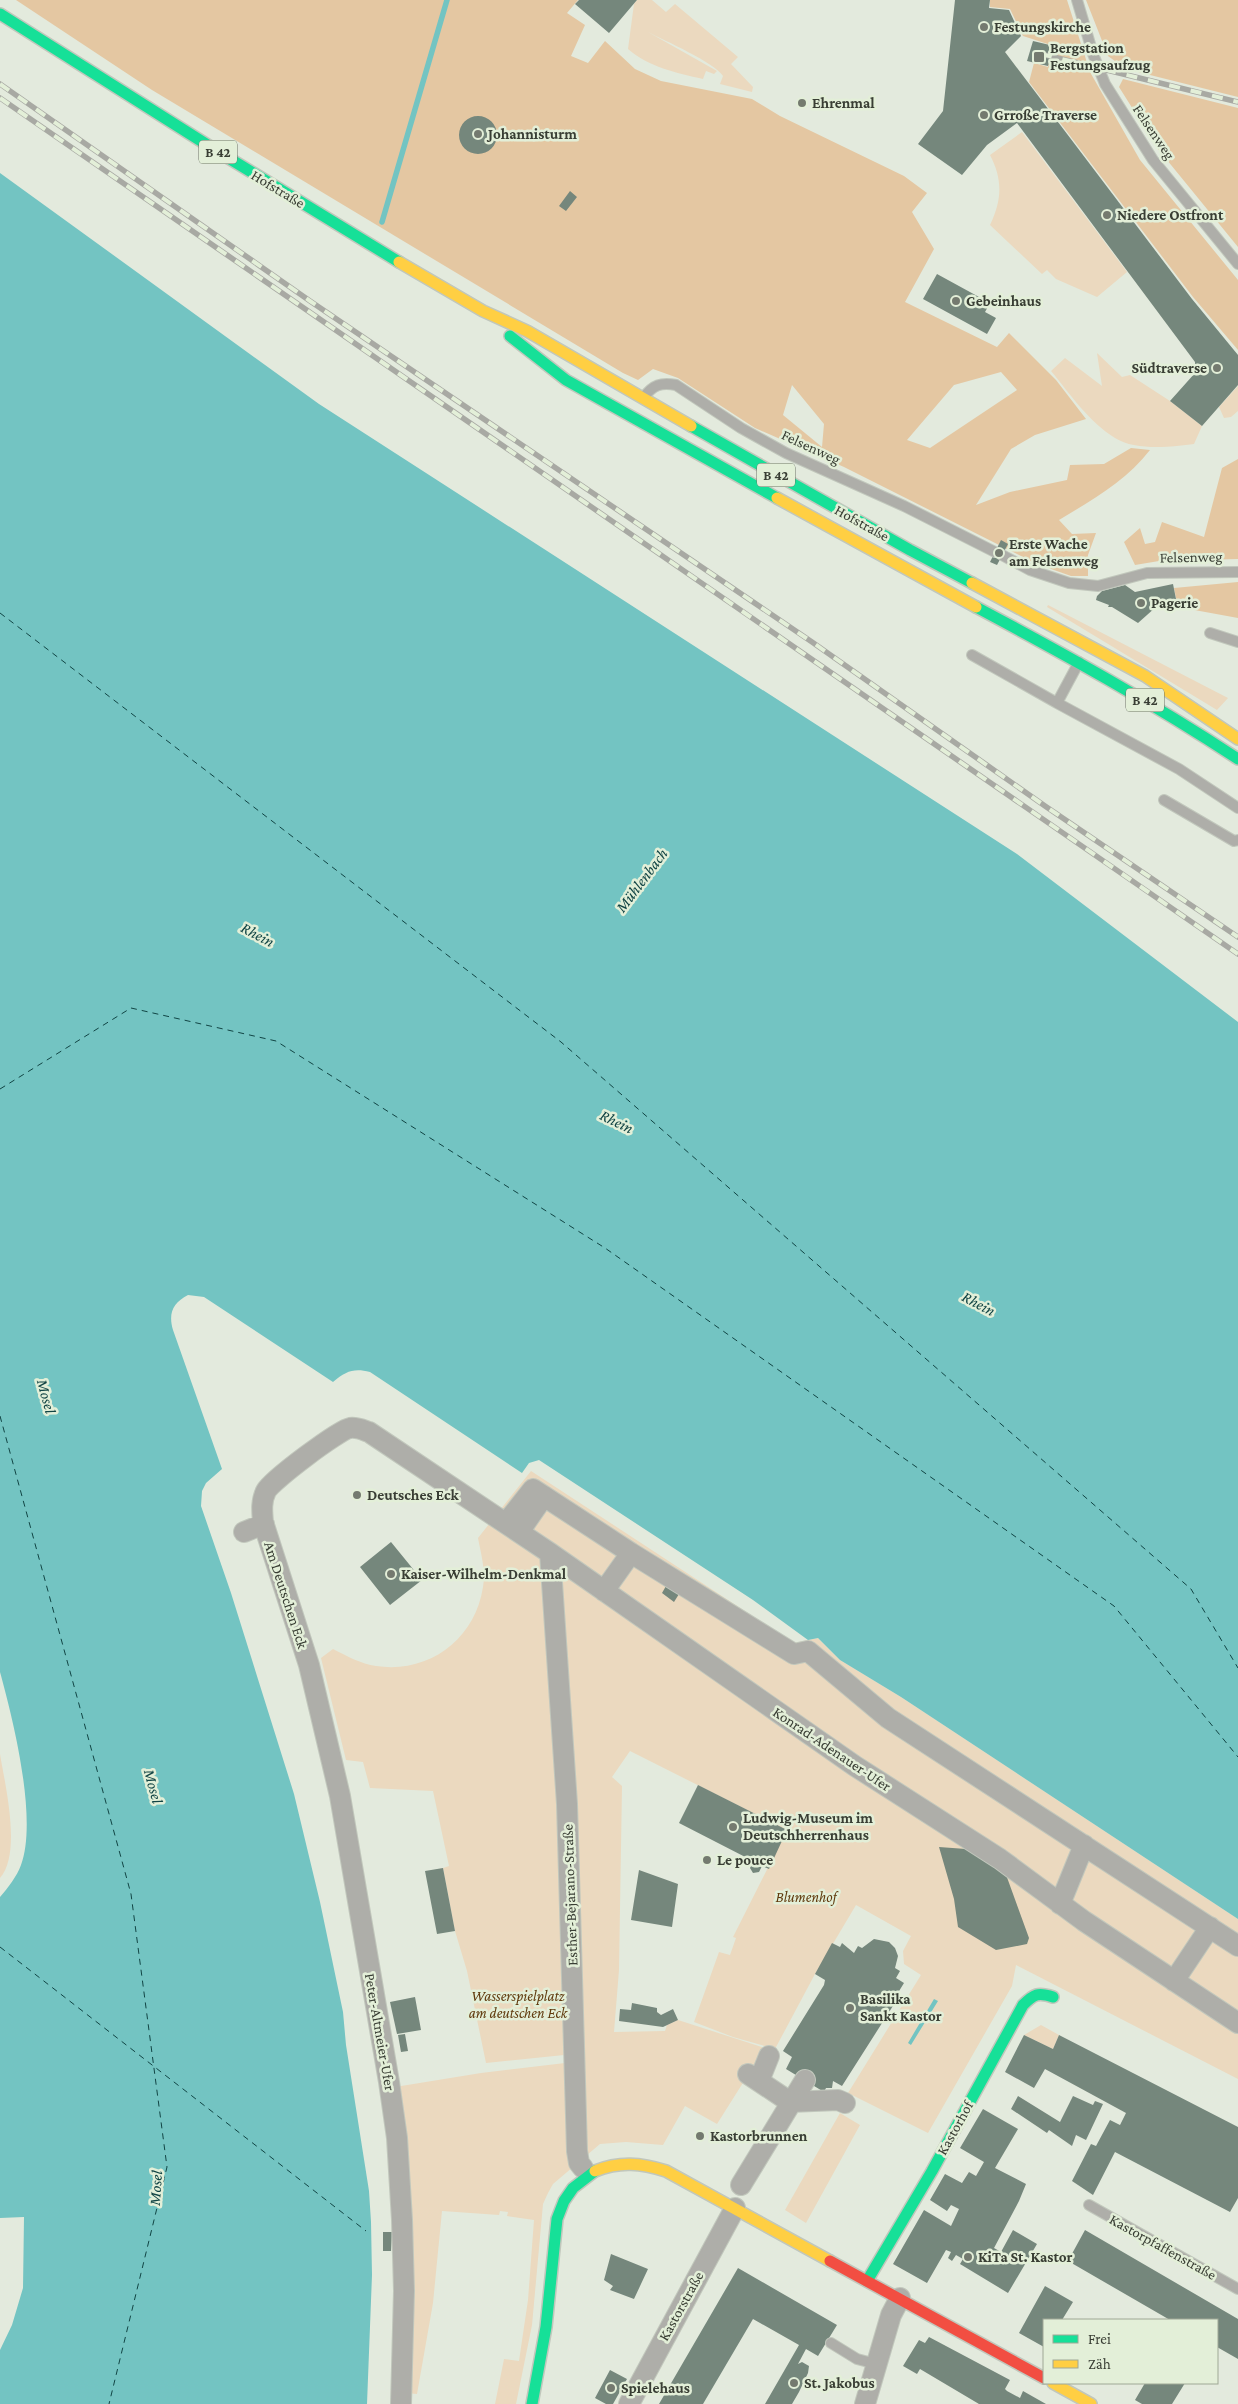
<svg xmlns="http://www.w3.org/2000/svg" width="1238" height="2404" viewBox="0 0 1238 2404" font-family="'Crimson Pro',serif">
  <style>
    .green { fill: #ebd9bf }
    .forest { fill: #e4c7a2; fill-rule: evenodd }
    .water { fill: #73c4c2 }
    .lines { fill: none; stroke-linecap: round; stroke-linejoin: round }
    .stream { stroke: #73c4c2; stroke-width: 5.5 }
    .ferry { stroke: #144; stroke-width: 1; stroke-dasharray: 6 5; stroke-linecap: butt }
    .building { fill: #75877c }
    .lane-casing { stroke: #c1c7bc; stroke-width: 12 }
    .street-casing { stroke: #c1c7bc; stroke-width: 22 }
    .fast-casing { stroke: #c1c7bc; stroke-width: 14 }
    .slow-casing { stroke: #c1c7bc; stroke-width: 14 }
    .jam-casing { stroke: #c1c7bc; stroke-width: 14 }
    .lane { stroke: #aeaea9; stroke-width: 10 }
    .street { stroke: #aeaea9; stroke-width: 20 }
    .fast { stroke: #16e098; stroke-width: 11 }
    .slow { stroke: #ffcf43; stroke-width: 11 }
    .jam { stroke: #f24e42; stroke-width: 11 }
    .rail-casing { stroke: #a8a9a3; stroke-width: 5.5 }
    .rail { stroke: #e3efd8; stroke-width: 4; stroke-dasharray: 11; stroke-linecap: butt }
    .poi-dot { fill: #747a6f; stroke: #e3efd8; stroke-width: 2 }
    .labels { text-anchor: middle; stroke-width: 5; stroke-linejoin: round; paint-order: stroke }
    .shield { fill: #e3efd8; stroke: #6c7365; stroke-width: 1 }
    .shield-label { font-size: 14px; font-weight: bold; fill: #393e34 }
    .poi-label { font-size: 15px; font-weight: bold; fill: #393e34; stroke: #e3efd8; text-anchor: start }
    .street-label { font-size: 15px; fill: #393e34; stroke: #e3efd8 }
    .park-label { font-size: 15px; font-style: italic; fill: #603a0d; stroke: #e3efd8 }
    .water-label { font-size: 16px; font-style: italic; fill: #144; stroke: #e3efd8 }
  </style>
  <rect width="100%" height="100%" fill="#e3eadd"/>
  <!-- green -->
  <path class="green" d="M637,0H652L666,12L675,4L738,57L731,64L753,87L752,92L720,84L723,76C714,62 665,41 648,32L717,71L714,74L706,71L703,79C676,73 649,67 628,49L634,4Z
    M1022,132L1127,272L1097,297L1056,279L1047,270L1042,274L990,225C1002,200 1003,180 990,155Z
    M1097,353L1122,377L1130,375L1170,401L1202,426L1194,444C1172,447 1135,451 1115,438C1089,422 1070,394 1051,371L1065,358L1102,386Z
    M1238,386V411L1231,417L1224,418L1219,407Z
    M1048,605L1228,698L1217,710L1047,607Z
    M531,1471L794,1643L818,1638L840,1660L901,1697L1238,1919V2079L1016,1965L1012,1986L928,2133L848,2093L921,1975L904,1964L903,1951L911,1936L856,1905L815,1974L775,2049L733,2037L694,2022L719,1952L730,1955L736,1938L733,1937L787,1830L630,1751L612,1777L622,1786L619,1970L614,2032L665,2031L667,2025L678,2020L765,2048L717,2124L685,2106L663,2145L626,2142L600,2144L553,2184L548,2193L543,2204L532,2325L516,2404H495L504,2359L519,2361L528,2300L534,2220L507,2216L508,2212L500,2211L499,2215L442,2211L433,2303L417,2394L406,2393L395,2087L481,2073L565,2063L564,2055L486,2063L467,1971L455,1931L443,1868L449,1866L433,1791L370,1788L363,1762L346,1760L321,1658L333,1649C347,1656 361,1664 376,1666C428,1674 475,1640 483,1587C486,1571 481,1554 478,1538Z
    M0,1754C5,1785 22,1853 0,1878Z
    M1041,2025L1059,2035L1053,2049L1024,2035Z
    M840,2113L860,2125L806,2223L785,2210Z"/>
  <!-- forest -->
  <path class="forest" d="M16,0H578L567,13L585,25L571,56L588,63L605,41L635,69L661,81L752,99L780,116L904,176L927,193L912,212L934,249L905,302L997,347L1009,333L1056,380L1086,419L1035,435L1011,449L976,505L1010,492L1067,480L1070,465L1104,464L1131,448L1150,450C1126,481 1092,500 1059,520L1072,534L1096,533L1088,555V576H1071L1037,564L844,467L755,428L678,378L653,369L638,380L623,373L152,90ZM1001,372L1017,390L930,448L907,440L954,385ZM792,385L824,424L822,447L783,415Z
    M990,0H1067L1090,72L1140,160L1238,280V350L1193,297L1029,82L1034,63L1048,67L1054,46L1023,36L1010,9L990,7Z
    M1086,0H1238V97L1126,69L1108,56Z
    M1123,79L1238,108V247L1158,149L1119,87Z
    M1238,459V559L1159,561L1135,565L1124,542L1140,528L1145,544L1155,542L1162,522L1204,537L1222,468Z
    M1238,582V618L1178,607L1174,588Z"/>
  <!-- water -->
  <path class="water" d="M0,173L319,404L1017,854L1238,1022V1919L901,1697L840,1660L818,1638L808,1640L753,1600L539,1460L529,1463L522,1473L370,1372C354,1368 346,1371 333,1382L204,1297L188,1295C173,1303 168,1313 173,1330L222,1469L206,1483L202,1491L201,1506L231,1593L294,1794L320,1902L343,2012L346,2045L369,2191L371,2222L372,2275L367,2404H0V2350L12,2325L23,2288L24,2217L0,2218V1897C8,1888 17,1876 21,1865C38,1819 13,1719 0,1672Z
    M934,1999L938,2001L911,2045L908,2043Z"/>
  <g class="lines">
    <!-- stream -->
    <path class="stream" d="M382,222L447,0"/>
    <!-- ferry -->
    <path class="ferry" d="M0,613L561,1042L1191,1589L1238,1668
      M0,1089L131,1008L276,1041L605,1248L1114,1606L1238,1757
      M0,1416L131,1894L167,2167L109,2404
      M0,1947L366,2231"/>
  </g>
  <!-- building -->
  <path class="building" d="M579,0H637L609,33L575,4Z
    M955,0H990L989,8L1009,10L1021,36L1005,52L1192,299L1238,355V385L1202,426L1170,401L1195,373V362L1017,123L987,145L962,175L918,144L943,111Z
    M1033,41L1054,46L1048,66L1027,61Z
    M459 135a19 19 0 1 1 38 0a19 19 0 1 1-38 0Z
    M570,191L577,197L566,211L559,206Z
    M937,274L990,303L985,312L996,318L987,334L923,299Z
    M1001,540L1008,544L997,565L990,562Z
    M1173,584L1177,604L1156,607L1138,623L1112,607H1108L1109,605L1096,600L1097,596L1102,591L1125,585L1135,592Z
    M391,1542L422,1580L390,1605L360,1567Z
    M666,1586L679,1594L674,1602L662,1593Z
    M698,1785L787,1830L769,1869L762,1866L759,1872L753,1873L750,1868L753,1861L679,1823Z
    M939,1847L966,1849L1000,1858L1029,1938L1027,1944L996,1950L958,1927L954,1899Z
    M443,1868L455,1931L437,1934L425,1871Z
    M639,1870L678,1884L672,1927L631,1920Z
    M874,1939L889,1942L895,1948L898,1956L895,1968L900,1971L896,1978L904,1983L896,1996L898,1998L842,2086L833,2081L832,2088H826L824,2092L786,2069L792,2057L783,2051L824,1985L825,1980L815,1974L832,1943L840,1947L842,1943L854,1953L858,1946L862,1948Z
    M415,1997L421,2030L397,2034L390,2002Z
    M632,2003L657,2008V2012L661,2015L673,2009L678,2020L663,2027L619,2021L620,2009L631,2010Z
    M405,2034L408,2051L401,2052L398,2035Z
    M1024,2035L1053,2049L1059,2035L1238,2127V2198L1230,2212L1115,2152L1093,2195L1072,2181L1091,2144L1096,2146L1110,2120L1120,2125L1126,2113L1045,2069L1034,2088L1005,2072Z
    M1018,2096L1060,2122L1073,2096L1093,2105L1095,2101L1103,2104L1086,2140L1076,2135L1072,2146L1049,2130L1047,2133L1011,2109Z
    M983,2109L1018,2129L995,2168L1026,2184L1019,2201L994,2248L1001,2252L1013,2230L1037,2244L1008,2293L960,2264L963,2259L956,2255L952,2261L948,2258L951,2252L946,2250L927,2283L893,2264L924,2210L951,2226L959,2209L951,2205L947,2211L930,2200L945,2174L962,2183L969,2172L976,2176L984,2162L960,2148Z
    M1085,2230L1238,2319V2359L1217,2347V2320H1170L1068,2261Z
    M383,2232H392L391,2251H383Z
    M611,2254L648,2269L634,2299L610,2290L613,2286L604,2280Z
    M738,2268L837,2325L818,2356L806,2349L798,2364L802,2362L809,2366L808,2373L799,2392L792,2404H765L799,2345L753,2319L703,2404H659Z
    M1045,2286L1073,2302L1062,2320H1044V2347L1019,2333Z
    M929,2337L1010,2380L1005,2389L1007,2391L1020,2398L1023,2391L1046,2404H979L920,2369L917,2374L903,2366L919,2340L925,2343Z
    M610,2370L627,2379L613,2404H606L595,2398Z
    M1145,2383H1185L1172,2404H1142L1135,2400Z"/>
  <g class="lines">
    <!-- lane casing -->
    <g class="lane-casing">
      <path id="lane" d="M1077,0L1093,54L1105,84L1153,160L1238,264
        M644,397C653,385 661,382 676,385L741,428L786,453L904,506L995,552
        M1002,555L1030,570L1069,583L1098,586L1147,573L1238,572
        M1210,633L1238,642
        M972,655L1057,703
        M1079,662L1057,703L1179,769L1238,808
        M1164,800L1234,841L1238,840
        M1089,2205L1238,2289
        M831,2343L857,2359L876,2364"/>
    </g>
    <!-- street casing -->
    <g class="street-casing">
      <path id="street" d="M506,1523L533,1489L631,1553L794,1654L808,1651L888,1718L1238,1946
        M244,1532L264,1524
        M519,1532L544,1496
        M550,1553L567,1804L577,2151L579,2163L583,2168
        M604,1591L631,1553
        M1060,1904L1084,1845
        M1174,1981L1210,1927
        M748,2074L790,2102L838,2100L845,2103
        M759,2081L769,2056
        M741,2185L805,2080
        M401,2404L404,2291L402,2220L397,2138L389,2082L340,1796L309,1665L263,1522C262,1511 261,1501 266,1491C272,1480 339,1430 350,1428C357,1427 363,1430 369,1432L550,1553L855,1766L1000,1859L1084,1921L1238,2023
        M629,2404L735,2208
        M865,2404L891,2315L900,2298"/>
    </g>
    <!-- fast casing -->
    <g class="fast-casing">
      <path id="fast" d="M0,14L217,151L399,262
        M510,336L566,380L777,498
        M691,426L910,550L972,583
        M976,607C1066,655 1153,703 1238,759
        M867,2281L932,2171L1023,2005C1034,1994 1038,1992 1053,1997
        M532,2404L546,2327L557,2219L564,2201L573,2188L595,2171"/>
    </g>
    <!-- slow casing -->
    <g class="slow-casing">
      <path id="slow" d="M399,262L483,311L527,331L691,426
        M777,498L976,607
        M972,583L1145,676L1238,739
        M595,2171C620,2161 641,2163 666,2171L830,2261
        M1053,2383L1091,2404"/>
    </g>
    <!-- jam casing -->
    <g class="jam-casing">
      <path id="jam" d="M830,2261L1044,2378"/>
    </g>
    <!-- lane -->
    <use href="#lane" class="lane"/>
    <!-- street -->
    <use href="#street" class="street"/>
    <!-- fast -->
    <use href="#fast" class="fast"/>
    <!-- slow -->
    <use href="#slow" class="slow"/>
    <!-- jam -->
    <use href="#jam" class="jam"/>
    <!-- rail casing -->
    <g class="rail-casing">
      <path id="rail" d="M1041,54L1238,102
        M0,84L310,301L812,642L1045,806L1238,937
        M0,98L1238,954"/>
    </g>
    <!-- rail -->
    <use href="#rail" class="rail"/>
  </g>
  <!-- markers -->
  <g class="poi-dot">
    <circle cx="984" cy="27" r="5"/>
    <rect x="1033" y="51" width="12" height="12" rx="2.5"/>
    <circle cx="802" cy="103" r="5"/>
    <circle cx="984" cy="115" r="5"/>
    <circle cx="478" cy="134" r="5"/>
    <circle cx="1107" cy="215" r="5"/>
    <circle cx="956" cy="301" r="5"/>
    <circle cx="1217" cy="368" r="5"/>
    <circle cx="999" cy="553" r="5"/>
    <circle cx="1141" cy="603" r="5"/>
    <circle cx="357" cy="1495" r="5"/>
    <circle cx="391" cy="1574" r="5"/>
    <circle cx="733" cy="1827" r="5"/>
    <circle cx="707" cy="1860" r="5"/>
    <circle cx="850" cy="2008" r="5"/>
    <circle cx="700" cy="2136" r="5"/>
    <circle cx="968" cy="2257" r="5"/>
    <circle cx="794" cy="2383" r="5"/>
    <circle cx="611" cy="2388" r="5"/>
  </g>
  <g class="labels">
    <!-- shield labels -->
    <g class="shield">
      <rect x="199" y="140.5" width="38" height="23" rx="4"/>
      <rect x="757" y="463.5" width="38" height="23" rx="4"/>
      <rect x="1126" y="688.5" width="38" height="23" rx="4"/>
    </g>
    <g class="shield-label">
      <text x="218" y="157">B 42</text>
      <text x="776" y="480">B 42</text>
      <text x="1145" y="705">B 42</text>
    </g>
    <!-- poi labels -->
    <g class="poi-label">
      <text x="994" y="32">Festungskirche</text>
      <text x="1050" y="53">Bergstation<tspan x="1050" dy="17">Festungsaufzug</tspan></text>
      <text x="812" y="108">Ehrenmal</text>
      <text x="994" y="120">Grroße Traverse</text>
      <text x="488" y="139">Johannisturm</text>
      <text x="1117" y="220">Niedere Ostfront</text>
      <text x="966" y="306">Gebeinhaus</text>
      <text x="1207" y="373" text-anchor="end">Südtraverse</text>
      <text x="1009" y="549">Erste Wache<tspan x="1009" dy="17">am Felsenweg</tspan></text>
      <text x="1151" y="608">Pagerie</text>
      <text x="367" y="1500">Deutsches Eck</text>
      <text x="401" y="1579">Kaiser-Wilhelm-Denkmal</text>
      <text x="743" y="1823">Ludwig-Museum im<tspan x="743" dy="17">Deutschherrenhaus</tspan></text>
      <text x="717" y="1865">Le pouce</text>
      <text x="860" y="2004">Basilika<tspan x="860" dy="17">Sankt Kastor</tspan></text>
      <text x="710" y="2141">Kastorbrunnen</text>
      <text x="978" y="2262">KiTa St. Kastor</text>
      <text x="804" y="2388">St. Jakobus</text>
      <text x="621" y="2393">Spielehaus</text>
    </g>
    <!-- street labels -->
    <g class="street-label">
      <text transform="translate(1154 132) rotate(56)" y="5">Felsenweg</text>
      <text transform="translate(278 189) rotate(31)" y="5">Hofstraße</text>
      <text transform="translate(811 447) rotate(25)" y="5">Felsenweg</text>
      <text transform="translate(862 523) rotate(29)" y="5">Hofstraße</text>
      <text transform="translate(1191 557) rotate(-1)" y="5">Felsenweg</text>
      <text transform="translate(286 1595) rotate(72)" y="5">Am Deutschen Eck</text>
      <text transform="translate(832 1749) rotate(34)" y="5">Konrad-Adenauer-Ufer</text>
      <text transform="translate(570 1895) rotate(-92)" y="5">Esther-Bejarano-Straße</text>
      <text transform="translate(380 2032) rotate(80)" y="5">Peter-Altmeier-Ufer</text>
      <text transform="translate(955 2128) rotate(-61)" y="5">Kastorhof</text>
      <text transform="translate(1163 2247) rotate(29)" y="5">Kastorpfaffenstraße</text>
      <text transform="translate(681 2306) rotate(-61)" y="5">Kastorstraße</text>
    </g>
    <!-- park labels -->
    <g class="park-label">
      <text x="806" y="1902">Blumenhof</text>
      <text x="518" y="2001">Wasserspielplatz<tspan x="518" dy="17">am deutschen Eck</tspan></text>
    </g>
    <!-- water labels -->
    <g class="water-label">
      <text transform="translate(641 880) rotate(-53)" y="6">Mühlenbach</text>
      <text transform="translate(258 934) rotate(28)" y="6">Rhein</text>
      <text transform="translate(617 1121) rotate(26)" y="6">Rhein</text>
      <text transform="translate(979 1303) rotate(28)" y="6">Rhein</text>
      <text transform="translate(47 1396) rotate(75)" y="6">Mosel</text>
      <text transform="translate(154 1786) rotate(75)" y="6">Mosel</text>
      <text transform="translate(155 2188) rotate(-86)" y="6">Mosel</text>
    </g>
  </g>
  <!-- legend -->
  <rect x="1043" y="2319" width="175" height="65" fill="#e3efd8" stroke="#9fa896"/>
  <rect x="1053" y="2335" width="25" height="8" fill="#16e098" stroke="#9fa896"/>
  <text x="1088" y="2344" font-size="15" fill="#393e34">Frei</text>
  <rect x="1053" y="2360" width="25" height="8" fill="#ffcf43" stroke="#9fa896"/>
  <text x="1088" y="2369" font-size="15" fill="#393e34">Zäh</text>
</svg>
